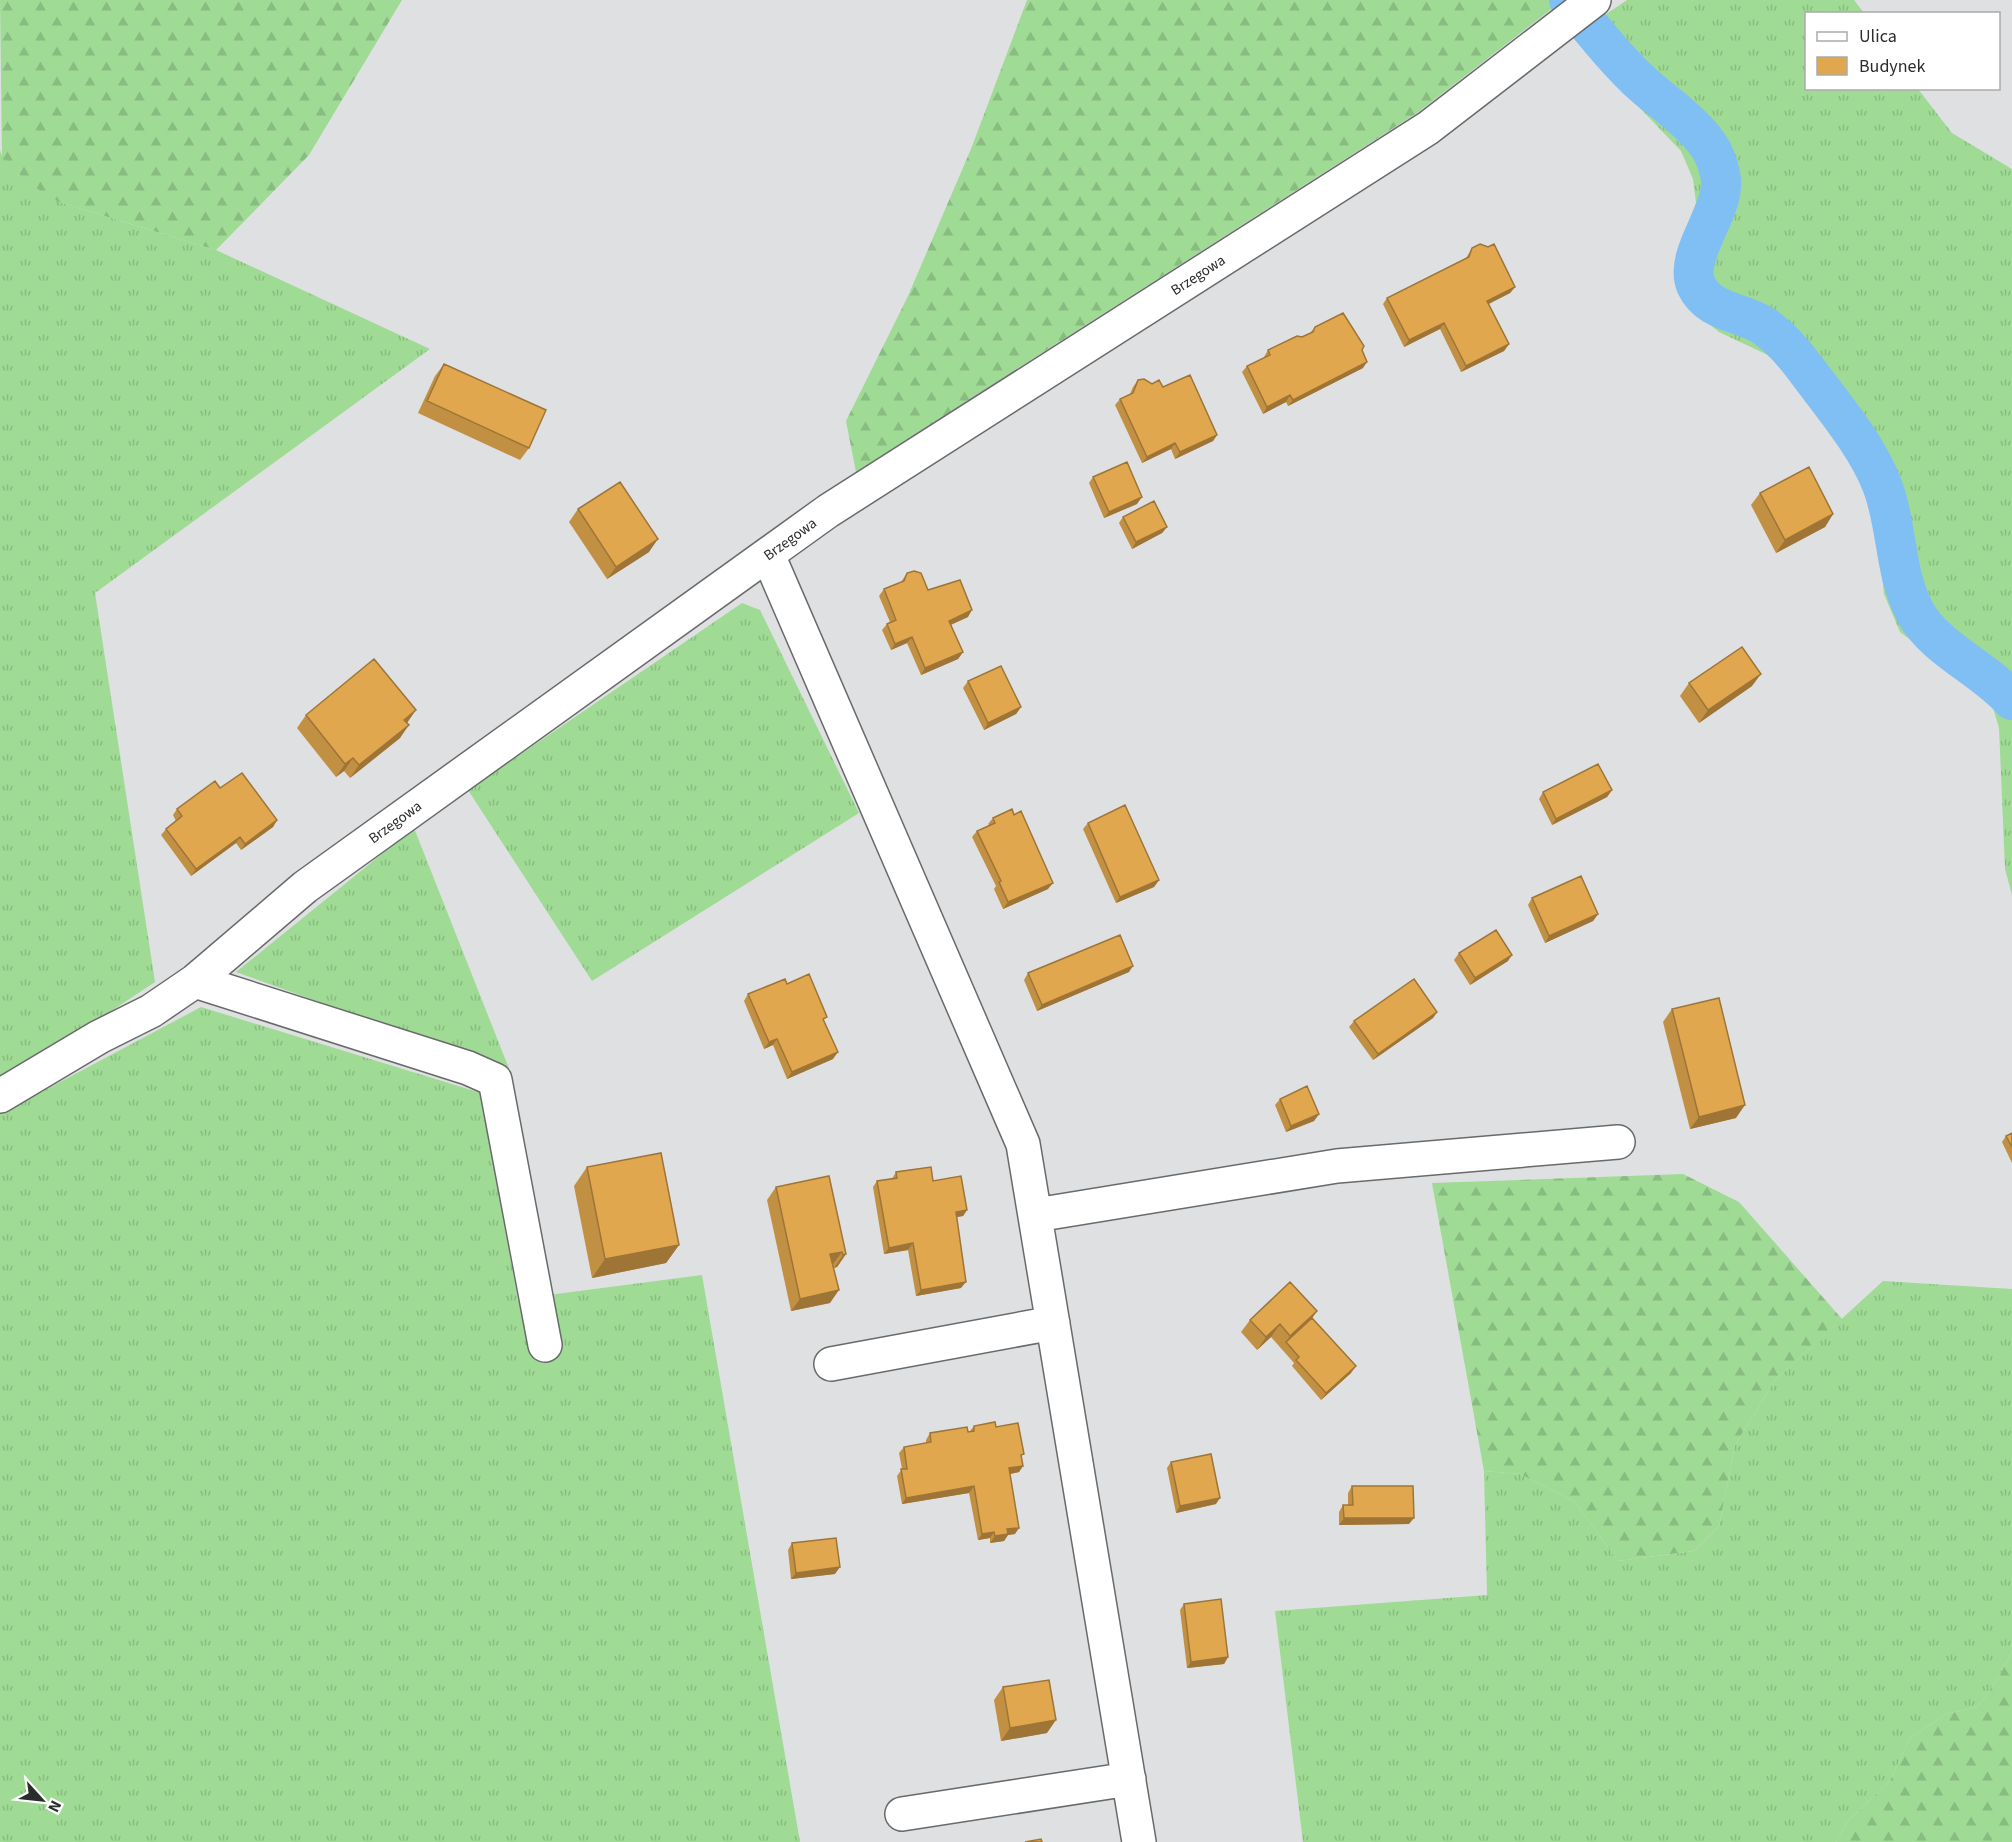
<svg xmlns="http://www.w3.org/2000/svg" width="2012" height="1842" viewBox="0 0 2012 1842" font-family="'Source Sans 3',sans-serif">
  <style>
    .grass { fill: url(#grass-tufts) }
    .forest { fill: url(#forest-firs) }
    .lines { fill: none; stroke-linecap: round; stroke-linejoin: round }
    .canal { stroke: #80bff4; stroke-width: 40 }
    .minor-casing { stroke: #696a6b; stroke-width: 36 }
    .minor { stroke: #fff; stroke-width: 33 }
    .wall { fill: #c29043 }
    .shaded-wall { fill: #9e7537 }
    .building { fill: #e1a74e; stroke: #9e7537; stroke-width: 1.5 }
    .labels { text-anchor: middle; stroke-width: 6; stroke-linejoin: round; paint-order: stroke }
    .street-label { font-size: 15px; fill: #2b2c2c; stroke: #fff }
  </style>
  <defs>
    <pattern id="grass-tufts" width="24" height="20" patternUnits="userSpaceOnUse" patternTransform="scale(1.5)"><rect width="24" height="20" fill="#9fdb94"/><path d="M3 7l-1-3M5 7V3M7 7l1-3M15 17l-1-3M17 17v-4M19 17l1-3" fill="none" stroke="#89bc80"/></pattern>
    <pattern id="forest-firs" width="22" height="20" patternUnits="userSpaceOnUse" patternTransform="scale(1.5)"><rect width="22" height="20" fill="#9fdb94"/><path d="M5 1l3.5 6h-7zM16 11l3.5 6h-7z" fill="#89bc80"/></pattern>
  </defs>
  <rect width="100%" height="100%" fill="#dfe0e2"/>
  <!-- grass -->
  <path class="grass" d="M1627,0H1854L1864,13L1806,14V88L1918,89L1952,133L2012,169V895L2005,869L1999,728L1991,701L1900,632L1884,594L1876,517L1858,466L1813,403L1772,357L1719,332L1692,310L1679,286L1677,258L1696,203L1693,179L1681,151L1572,37Z
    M0,150L2,156L59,202L216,250L430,349L95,593L155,982L0,1085Z
    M742,603L760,610L859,813L592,981L468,790Z
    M414,828L510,1071L236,972Z
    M201,1007L481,1093L518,1301L556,1294L702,1275L800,1842H0V1114Z
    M1883,1281L2012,1289V1651L2000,1675L1978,1707L1946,1714L1910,1738L1890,1781L1846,1823L1836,1842H1303L1275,1611L1487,1595L1484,1471L1520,1474L1575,1502L1618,1561L1694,1551L1719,1526L1735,1445L1775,1380Z"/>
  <!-- forest -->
  <path class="forest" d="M0,0H402L309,155L216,250L59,202L28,183L2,156Z
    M1027,0H1563L1417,113L856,472L846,421L908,296L971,149Z
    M1683,1174L1739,1202L1842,1319L1775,1380L1735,1445L1719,1526L1694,1551L1618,1561L1575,1502L1520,1474L1484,1471L1432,1183Z
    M2012,1651V1842H1836L1846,1823L1890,1781L1910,1738L1946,1714L1978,1707L2000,1675Z"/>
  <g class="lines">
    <!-- canal -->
    <path class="canal" d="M1569,0C1590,27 1612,55 1637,79C1661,102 1695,122 1712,151C1717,161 1722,176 1721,186C1720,216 1684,257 1696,285C1709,313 1741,311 1764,326C1780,337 1793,352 1805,368C1830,402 1867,445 1882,485C1898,526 1894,573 1915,612C1934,648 1985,669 2012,700"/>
    <!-- minor casing -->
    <g class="minor-casing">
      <path id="minor" d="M768,555L1023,1144L1139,1842
        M195,981L468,1068L495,1080L545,1345
        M0,1096L99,1037L151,1011L195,981L305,887L828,511L1428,128L1594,0
        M1036,1215L1337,1166L1618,1142
        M831,1364L1053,1323
        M902,1814L1129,1779"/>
    </g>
    <!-- minor -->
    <use href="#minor" class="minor"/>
  </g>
  <!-- wall -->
  <path class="wall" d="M1472,248L1515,287L1510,293L1489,304L1509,344L1504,351L1461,372L1440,329L1404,347L1383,304L1387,298L1466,258Z
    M1315,327L1362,350L1363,368L1288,406L1286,402L1263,414L1242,372L1247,366L1264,358V357L1268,350L1310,333Z
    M444,364L529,448L520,460L418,413L435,376Z
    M1138,380L1163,387L1217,435L1213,441L1175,459L1171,449L1142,463L1115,405L1120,399L1130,394L1133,387Z
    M1093,477L1137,504L1104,518L1089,483Z
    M1760,493L1833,514L1825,527L1776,553L1751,505Z
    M578,509L649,552L607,579L569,522Z
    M1123,517L1167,527L1162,533L1132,549L1119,523Z
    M907,573L928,590L968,617L951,625L963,652L958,659L921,675L907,643L891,650L882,630L887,624L890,622L879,596L884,589L901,582Z
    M968,681L1021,707L1016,714L984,730L963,688Z
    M1689,683L1752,686L1699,723L1680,696Z
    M306,715L407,723L400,738L350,778L344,771L336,777L297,728Z
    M220,788L277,820L273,827L241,850L236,843L191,876L161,835L166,829L176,821L173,815L177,809Z
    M1612,790L1607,797L1552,825L1539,799L1543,792Z
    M993,818L1048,889L1003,909L994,889L996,886L972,837L977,831L989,825L988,824Z
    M1088,823L1159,880L1154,887L1116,903L1083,829Z
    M1532,898L1598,914L1593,921L1545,943L1528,905Z
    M1459,953L1508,961L1470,985L1454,960Z
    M1129,972L1037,1011L1024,980L1028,973Z
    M787,984L824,1022L833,1059L787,1079L773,1045L764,1049L744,1001L748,994Z
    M1672,1009L1736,1118L1690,1129L1663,1022Z
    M1437,1012L1433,1018L1373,1060L1349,1027L1354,1021Z
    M1280,1099L1319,1114L1314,1121L1286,1132L1275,1105Z
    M2012,1133V1163L2002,1142L2006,1136Z
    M587,1167L679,1245L666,1263L592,1278L574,1186Z
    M896,1172L933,1181L967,1210L963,1216L956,1217L961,1288L916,1296L908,1250L884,1254L873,1187L877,1181L892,1179Z
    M776,1187L846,1254L837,1267L834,1268L833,1264L830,1303L791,1311L767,1200Z
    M1317,1311L1312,1318L1351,1373L1321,1400L1292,1366L1294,1363L1271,1337L1257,1350L1241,1332L1250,1320Z
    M974,1426L996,1427L1021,1458L1023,1466L1019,1472L1010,1474L1015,1534L1008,1535L1004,1541L990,1543V1538L978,1540L969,1493L902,1504L897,1476L902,1469L899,1453L904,1447L926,1443V1440L930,1433L968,1432L970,1431Z
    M1171,1462L1216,1504L1176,1513L1167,1468Z
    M1352,1486L1409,1524L1339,1525V1512L1343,1505H1348V1493Z
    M792,1543L835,1574L791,1579L788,1550Z
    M1184,1604L1228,1657L1224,1664L1187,1668L1180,1610Z
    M1003,1687L1047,1733L1001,1741L994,1700Z"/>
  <!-- shaded-wall -->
  <path class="shaded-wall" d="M1515,287L1510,293L1482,307L1487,301Z
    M1444,323L1440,329L1404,347L1409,340Z
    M1509,344L1504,351L1461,372L1466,366Z
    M1367,362L1363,368L1288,406L1293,400Z
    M1290,395L1286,402L1263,414L1267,407Z
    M1217,435L1213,441L1175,459L1180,452Z
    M1175,443L1171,449L1142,463L1147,457Z
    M1142,497L1137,504L1104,518L1109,512Z
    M1833,514L1825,527L1776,553L1785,540Z
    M1167,527L1162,533L1132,549L1136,542Z
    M658,539L649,552L607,579L616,567Z
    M972,610L968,617L945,627L949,621Z
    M912,637L907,643L891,650L895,644Z
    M963,652L958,659L921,675L925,668Z
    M1761,674L1752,686L1699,723L1708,710Z
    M1021,707L1016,714L984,730L988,723Z
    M416,710L407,723L404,720Z
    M409,725L400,738L350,778L359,765Z
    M353,758L344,771L336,777L345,764Z
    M1612,790L1607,797L1552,825L1556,819Z
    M277,820L273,827L241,850L245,844Z
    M240,837L236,843L191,876L196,869Z
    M1159,880L1154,887L1116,903L1120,897Z
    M1053,883L1048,889L1003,909L1008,902Z
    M1598,914L1593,921L1545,943L1549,936Z
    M1512,955L1508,961L1470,985L1475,978Z
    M1133,966L1129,972L1037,1011L1042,1005Z
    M1437,1012L1433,1018L1373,1060L1378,1054Z
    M777,1039L773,1045L764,1049L769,1042Z
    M838,1052L833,1059L787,1079L792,1072Z
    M1745,1105L1736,1118L1690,1129L1699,1117Z
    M1319,1114L1314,1121L1286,1132L1291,1126Z
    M967,1210L963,1216L951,1218L956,1212Z
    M913,1243L908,1250L884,1254L889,1248Z
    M679,1245L666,1263L592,1278L605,1259Z
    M842,1252L833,1264L830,1254Z
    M846,1254L837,1267L834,1268L843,1255Z
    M966,1282L961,1288L916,1296L921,1290Z
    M839,1290L830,1303L791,1311L800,1299Z
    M1317,1311L1308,1324L1286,1342L1290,1336Z
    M1280,1324L1271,1337L1257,1350L1266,1337Z
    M1356,1366L1351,1373L1321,1400L1326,1393Z
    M1023,1466L1019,1472L1005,1475L1009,1468Z
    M974,1486L969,1493L902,1504L906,1498Z
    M1220,1498L1216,1504L1176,1513L1180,1506Z
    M1344,1518H1414L1409,1524L1339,1525Z
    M1019,1528L1015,1534L1008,1535L1004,1541L990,1543L995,1536L1007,1529Z
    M994,1532L990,1538L978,1540L982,1534Z
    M840,1567L835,1574L791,1579L796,1573Z
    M1228,1657L1224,1664L1187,1668L1191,1662Z
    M1056,1720L1047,1733L1001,1741L1010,1728Z"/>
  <!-- building -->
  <path class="building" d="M1480,244L1488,247L1494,244L1515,287L1487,301L1509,344L1466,366L1444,323L1409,340L1387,298L1469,257L1472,248Z
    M1343,313L1364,346L1362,350L1367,362L1293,400L1290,395L1267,407L1247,366L1270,355L1268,350L1297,336L1302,337L1313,332L1315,327Z
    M444,364L546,410L529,448L427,401Z
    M1190,375L1217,435L1180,452L1175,443L1147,457L1120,399L1133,393L1138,380L1144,379L1152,384L1159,380L1163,387Z
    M1127,462L1142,497L1109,512L1093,477Z
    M1809,467L1833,514L1785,540L1760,493Z
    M620,482L658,539L616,567L578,509Z
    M1154,501L1167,527L1136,542L1123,517Z
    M914,571L921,573L928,590L960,580L972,610L949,621L963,652L925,668L912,637L895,644L887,624L896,620L884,589L904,581L907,573Z
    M1742,647L1761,674L1708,710L1689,683Z
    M374,659L416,710L404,720L409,725L359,765L353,758L345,764L306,715Z
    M1001,666L1021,707L988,723L968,681Z
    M1598,764L1612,790L1556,819L1543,792Z
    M242,773L277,820L245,844L240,837L196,869L166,829L182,816L177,809L215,781L220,788Z
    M1125,805L1159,880L1120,897L1088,823Z
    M1012,809L1014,815L1021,811L1053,883L1008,902L999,882L1001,881L977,831L995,823L993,818Z
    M1581,876L1598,914L1549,936L1532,898Z
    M1496,930L1512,955L1475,978L1459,953Z
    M1120,935L1133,966L1042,1005L1028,973Z
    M809,974L827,1017L823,1019L838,1052L792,1072L777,1039L769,1042L748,994L785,979L787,984Z
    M1414,979L1437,1012L1378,1054L1354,1021Z
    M1719,998L1745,1105L1699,1117L1672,1009Z
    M1307,1086L1319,1114L1291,1126L1280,1099Z
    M2012,1133V1147L2006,1136Z
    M661,1153L679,1245L605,1259L587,1167Z
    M931,1167L933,1181L961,1176L967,1210L956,1212L966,1282L921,1290L913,1243L889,1248L877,1181L897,1178L896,1172Z
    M829,1176L846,1254L843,1255L842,1252L830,1254L839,1290L800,1299L776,1187Z
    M1290,1282L1317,1311L1290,1336L1280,1324L1266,1337L1250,1320Z
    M1312,1318L1356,1366L1326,1393L1296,1360L1299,1357L1286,1342Z
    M995,1422L996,1427L1018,1423L1024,1454L1021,1455L1023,1466L1009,1468L1019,1528L1007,1529L1008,1534L995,1536L994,1532L982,1534L974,1486L906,1498L901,1469H907L904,1447L931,1442L930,1433L967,1427L968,1432L974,1431V1426Z
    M1211,1454L1220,1498L1180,1506L1171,1462Z
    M1352,1486H1413L1414,1518H1344L1343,1505H1353Z
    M836,1538L840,1567L796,1573L792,1543Z
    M1221,1599L1228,1657L1191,1662L1184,1604Z
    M1049,1680L1056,1720L1010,1728L1003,1687Z
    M1041,1839L1042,1842H1025Z"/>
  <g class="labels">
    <!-- street labels -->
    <g class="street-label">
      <text transform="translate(1198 275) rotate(-33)" y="5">Brzegowa</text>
      <text transform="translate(790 539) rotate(-36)" y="5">Brzegowa</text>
      <text transform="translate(395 822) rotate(-36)" y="5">Brzegowa</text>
    </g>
  </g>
  <!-- legend -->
  <rect x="1805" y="12" width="195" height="78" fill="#ffffff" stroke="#aaabab" stroke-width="1.5"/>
  <rect x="1817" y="32" width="30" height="9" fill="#ffffff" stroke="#aaabab" stroke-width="1.5"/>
  <text x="1859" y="42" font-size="18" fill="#2b2c2c">Ulica</text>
  <rect x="1817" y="57" width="30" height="18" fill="#e1a74e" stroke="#aaabab" stroke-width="1.5"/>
  <text x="1859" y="72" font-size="18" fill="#2b2c2c">Budynek</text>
  <!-- north arrow -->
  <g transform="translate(42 1800) rotate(117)" stroke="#ffffff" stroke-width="4.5" paint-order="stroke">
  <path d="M0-4.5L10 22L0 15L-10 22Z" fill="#2b2c2c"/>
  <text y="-9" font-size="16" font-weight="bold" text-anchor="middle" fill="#2b2c2c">N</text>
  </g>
</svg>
